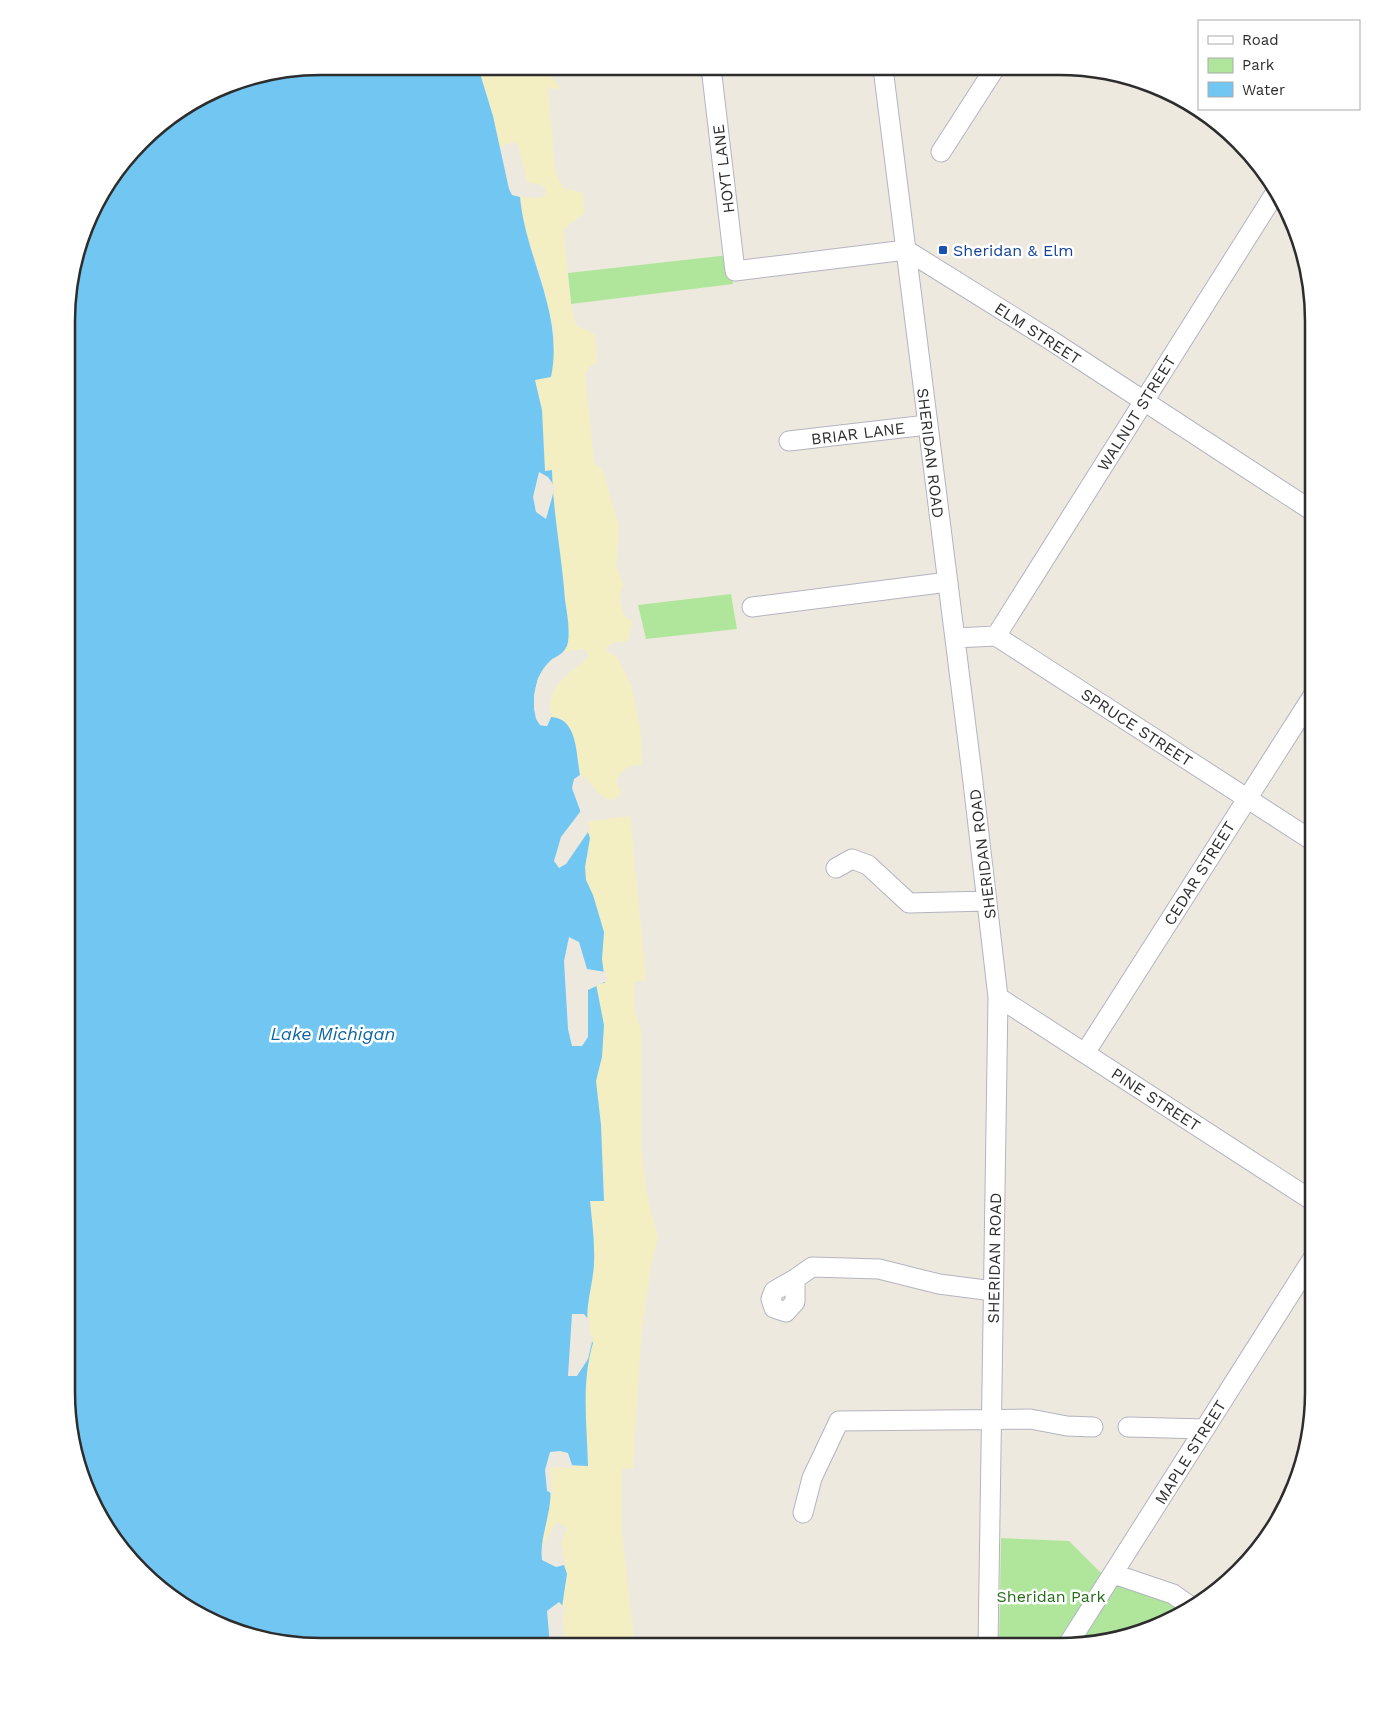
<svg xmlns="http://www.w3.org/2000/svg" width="1380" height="1713" viewBox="0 0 1380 1713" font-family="'Work Sans',sans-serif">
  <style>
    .green { fill: #b0e69b }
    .sand { fill: #f3efc2 }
    .water { fill: #71c7f2 }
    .pier { fill: #eee9df }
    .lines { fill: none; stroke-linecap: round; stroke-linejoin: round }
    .minor-casing { stroke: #b3b4c0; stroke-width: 21 }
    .minor { stroke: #fff; stroke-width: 19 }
    .transit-dot { fill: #1a4fb4; stroke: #fff; stroke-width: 2 }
    .labels { text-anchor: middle; stroke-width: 5; stroke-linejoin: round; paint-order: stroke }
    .street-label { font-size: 16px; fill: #2d2d2d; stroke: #fff }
    .transit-label { font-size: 16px; fill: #164399; stroke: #fff; text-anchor: start }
    .park-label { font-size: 16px; fill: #256d19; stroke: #fff }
    .water-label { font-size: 18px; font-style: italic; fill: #0a65a3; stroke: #fff }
    .rim { fill: none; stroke: #2d2d2d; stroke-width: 2.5 }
  </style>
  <rect width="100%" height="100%" fill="#eee9df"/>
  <!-- green -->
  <path class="green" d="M729,255L733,284L571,304L568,273Z
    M731,594L737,629L646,639L638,605Z
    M1001,1538L1069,1541L1100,1572L1168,1600L1186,1613L1125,1638L1075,1646H999Z"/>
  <!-- sand -->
  <path class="sand" d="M478,67H547L549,74L561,89L548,88L555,171L563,188L583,193L584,213L563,230L572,313L577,326L595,334L597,362L590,366L585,373L594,463L602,469L619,526L616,566L624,585C616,594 621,606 624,616L632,621L628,640C620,644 611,640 606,649L610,654L617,657L631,685L640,727L642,765C628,763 622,770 616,781L621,792L618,797L611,800C594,797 594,780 580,775C576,755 578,718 551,717C546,682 568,678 588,657L587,652L582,649L564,652L568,643V629L553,501L552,470L545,471L542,410L535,380L555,334L541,277L523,223L520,197L540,198L545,195L546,189L541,185L527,182L518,144L514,142L505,144L500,148L493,116Z
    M630,816L646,980L634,982V1008L641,1030V1149L647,1196L658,1237L651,1265L641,1337L633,1468L622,1469V1533L634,1642L640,1646H563L560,1620L567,1574L561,1543L567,1528L558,1522C549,1530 548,1540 540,1548L548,1515L547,1464L588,1466C587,1425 581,1383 593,1343C580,1319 593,1289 594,1263C595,1242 592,1221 590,1200H604L601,1125L596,1081L602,1057L604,1025L596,983H605L602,959L604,932L593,895L586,880L585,867L589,854L585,822Z"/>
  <!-- water -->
  <path class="water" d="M321,66L478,67L493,116L509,189L512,195L520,197C526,260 564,313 551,377L535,380L542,410L545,471L552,470C553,514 562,556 565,600C567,613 570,629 568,642C566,653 558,655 550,661C532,678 532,703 540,725L547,726L551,717C578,718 576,755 580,775L574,779L572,788L590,838L585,867L586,880L593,895L604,932L602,959L605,983L596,984L604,1025L602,1057L596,1081L601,1125L604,1201H590C592,1221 595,1243 594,1263C593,1289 580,1319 593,1343C581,1383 587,1425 588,1466L547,1464C551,1481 552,1497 548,1514C545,1531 540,1544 542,1560L556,1567L564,1565L567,1574L560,1620L563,1646H304L239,1633L180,1604L130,1560L100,1519L75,1458L66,1392L68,287L100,194L153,129L239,80Z"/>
  <!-- pier -->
  <path class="pier" d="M539,472L548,477L555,487L546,519L536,512L533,497Z
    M566,654L554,661L540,679L536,695L539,718L542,723H546L551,714V717L547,726L540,725L536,719L534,709V695L538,678L552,659Z
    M583,808L590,828L588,832L566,864L559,868L554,861L561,837Z
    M569,937L579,942L587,969L606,972L607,981L588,990V1037L582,1046H572L568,1029L564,961Z
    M572,1314H584L590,1322V1333L593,1338L588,1359L577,1376H568Z
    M560,1451L568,1453L573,1468L550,1467L553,1494L547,1491L545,1470L550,1452Z
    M559,1602L565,1608L563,1620L566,1646H550L547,1611Z"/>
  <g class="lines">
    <!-- minor casing -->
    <g class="minor-casing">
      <path id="minor" d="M711,67L735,271L906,250L1052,341L1314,512
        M883,68L972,774L998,997L988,1646
        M941,152L995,68
        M789,441L927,425
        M752,607L948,582
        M996,636L1277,190
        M955,638L996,636L1313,841
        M836,868L852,859L868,865L909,903L987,901
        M998,997L1313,1201
        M1085,1053L1314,694
        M795,1279L774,1291L771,1299L774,1308L786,1312L795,1302V1279L812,1267L879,1269L939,1284L993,1291
        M1128,1427L1205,1429
        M803,1513L812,1478L839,1421L1030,1419L1067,1426L1093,1427
        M1114,1574L1173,1594L1193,1608
        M1067,1646L1313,1258"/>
    </g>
    <!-- minor -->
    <use href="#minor" class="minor"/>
  </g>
  <!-- markers -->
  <rect class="transit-dot" x="938" y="245" width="10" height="10" rx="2.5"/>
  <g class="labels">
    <!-- street labels -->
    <g class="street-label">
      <text transform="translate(723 169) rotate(-97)" y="6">HOYT LANE</text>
      <text transform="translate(1038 333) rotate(33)" y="6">ELM STREET</text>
      <text transform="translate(1136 413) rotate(-58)" y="6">WALNUT STREET</text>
      <text transform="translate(858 433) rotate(-7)" y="6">BRIAR LANE</text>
      <text transform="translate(931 453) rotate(83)" y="6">SHERIDAN ROAD</text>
      <text transform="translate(1137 727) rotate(33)" y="6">SPRUCE STREET</text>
      <text transform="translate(982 854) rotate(-97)" y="6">SHERIDAN ROAD</text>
      <text transform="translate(1199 873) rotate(-58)" y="6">CEDAR STREET</text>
      <text transform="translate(1156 1099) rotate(33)" y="6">PINE STREET</text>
      <text transform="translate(994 1258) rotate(-89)" y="6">SHERIDAN ROAD</text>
      <text transform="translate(1190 1452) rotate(-58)" y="6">MAPLE STREET</text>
    </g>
    <!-- transit labels -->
    <g class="transit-label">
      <text x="953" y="256">Sheridan &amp; Elm</text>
    </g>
    <!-- park labels -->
    <g class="park-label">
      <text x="1051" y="1602">Sheridan Park</text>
    </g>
    <!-- water labels -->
    <g class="water-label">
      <text x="333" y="1040">Lake Michigan</text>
    </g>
  </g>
  <!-- crop -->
  <path d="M0 0H1380V1713H0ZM321 75H1059A246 246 0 0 1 1305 321V1392A246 246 0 0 1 1059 1638H321A246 246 0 0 1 75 1392V321A246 246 0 0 1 321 75Z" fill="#fff" fill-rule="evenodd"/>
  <path class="rim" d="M321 75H1059A246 246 0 0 1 1305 321V1392A246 246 0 0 1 1059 1638H321A246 246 0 0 1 75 1392V321A246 246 0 0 1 321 75Z"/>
  <!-- legend -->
  <rect x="1198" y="20" width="162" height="90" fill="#ffffff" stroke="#ababab"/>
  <rect x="1208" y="36" width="25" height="8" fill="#ffffff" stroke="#ababab"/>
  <text x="1242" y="45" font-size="15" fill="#2d2d2d">Road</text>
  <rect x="1208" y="58" width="25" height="15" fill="#b0e69b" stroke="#ababab"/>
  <text x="1242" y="70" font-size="15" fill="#2d2d2d">Park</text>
  <rect x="1208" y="82" width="25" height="15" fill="#71c7f2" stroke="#ababab"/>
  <text x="1242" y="95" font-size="15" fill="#2d2d2d">Water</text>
</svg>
